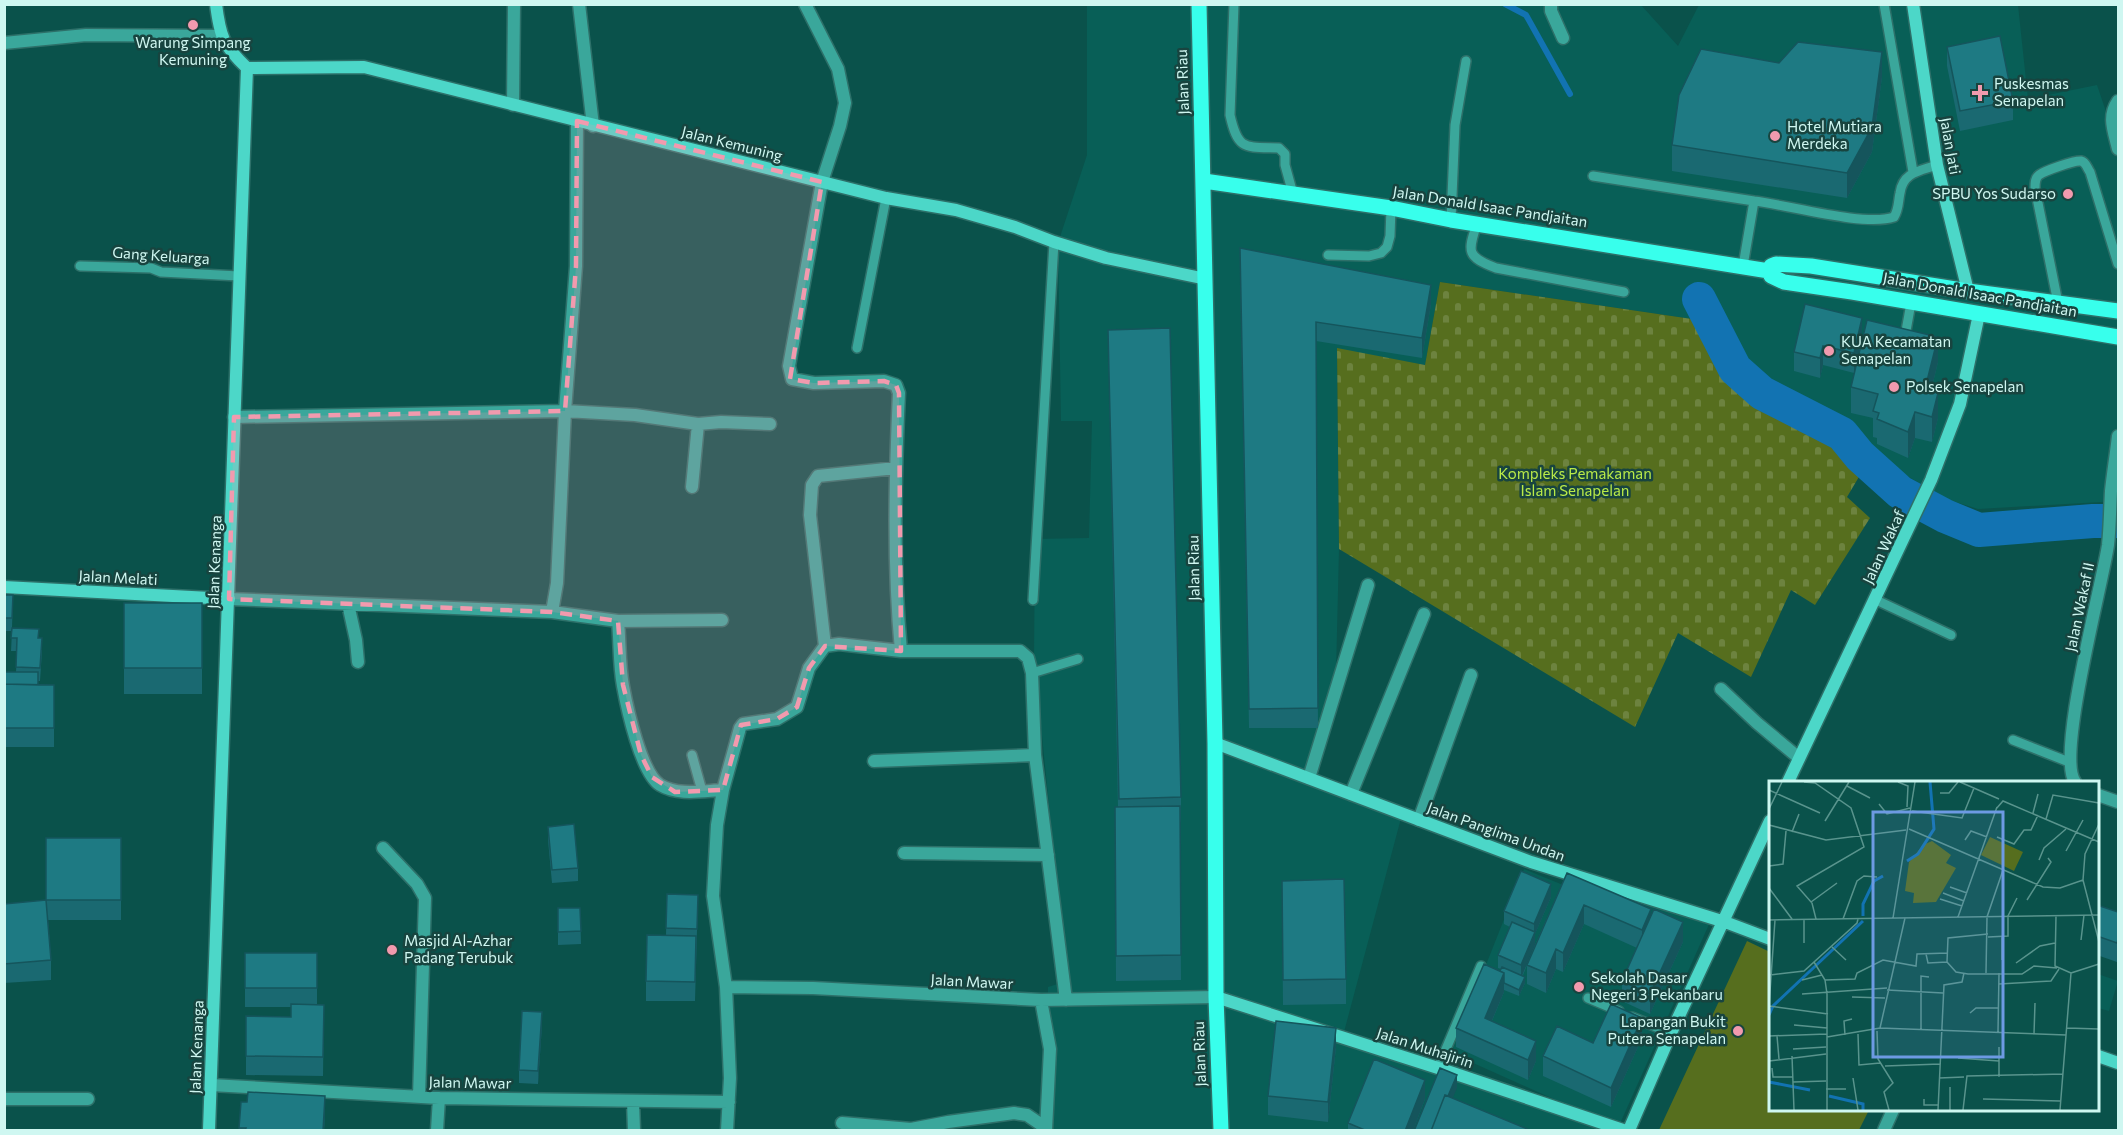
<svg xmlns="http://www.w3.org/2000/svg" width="2123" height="1135" viewBox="0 0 2123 1135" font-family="Commissioner,sans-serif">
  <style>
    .built { fill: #085f57 }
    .grass { fill: #566e1e }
    .cemetery { fill: url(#cemetery-stones) }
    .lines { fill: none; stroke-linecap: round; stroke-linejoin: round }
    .stream { stroke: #1273b2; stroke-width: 6 }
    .river { stroke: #1273b2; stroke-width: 34 }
    .lane-casing { stroke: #2d7069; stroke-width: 12 }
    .street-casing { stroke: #2d7069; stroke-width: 15 }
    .secondary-casing { stroke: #2d7069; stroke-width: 15 }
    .primary-casing { stroke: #2d7069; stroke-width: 18 }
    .lane { stroke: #3aa79b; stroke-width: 9 }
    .street { stroke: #3aa79b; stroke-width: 12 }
    .secondary { stroke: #4cd7c8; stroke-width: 12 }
    .primary { stroke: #38ffec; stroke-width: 15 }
    .wall { fill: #1a6971 }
    .shaded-wall { fill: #15555c }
    .building { fill: #1e7a83; stroke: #15555c; stroke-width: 1.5 }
    .marked { fill: #f29aae; fill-opacity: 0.2; stroke: #f29aae; stroke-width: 4.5; stroke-dasharray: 12 8; stroke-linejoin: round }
    .poi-dot { fill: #f29aae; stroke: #18443f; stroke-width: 2 }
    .labels { text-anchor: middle; stroke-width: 5; stroke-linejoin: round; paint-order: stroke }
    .poi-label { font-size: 15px; fill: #cff7f1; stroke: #18443f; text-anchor: start }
    .street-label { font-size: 15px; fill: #cff7f1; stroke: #18443f }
    .park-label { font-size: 15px; fill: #b9ea48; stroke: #18443f }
    .inset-river { fill: none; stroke: #1273b2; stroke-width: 3 }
    .inset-road { fill: none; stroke: #59948d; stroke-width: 1.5 }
    .view { fill: #6d9ae3; fill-opacity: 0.15; stroke: #6d9ae3; stroke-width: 3 }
    .inset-edge { fill: none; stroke: #cff7f1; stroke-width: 3 }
  </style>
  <defs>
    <pattern id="cemetery-stones" width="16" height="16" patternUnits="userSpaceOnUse" patternTransform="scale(1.5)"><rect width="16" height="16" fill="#566e1e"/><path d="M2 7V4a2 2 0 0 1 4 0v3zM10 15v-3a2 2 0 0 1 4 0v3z" fill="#6d833f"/></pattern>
  </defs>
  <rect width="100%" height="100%" fill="#0a524b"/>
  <!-- built -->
  <path class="built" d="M1087,5H1641L1678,46L1699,5H2018L2028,99L2097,85L2118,147V501L1978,509L1949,500L1900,472L1848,426L1767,384L1743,363L1724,327L1692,319L1440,282L1425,365L1337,349L1339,549L1336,673L1305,775L1404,807L1344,1032L1609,1130H1048V987L1067,981L1034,658L1035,539L1089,538L1092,421H1061L1058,243L1087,155Z
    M1524,869L1612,905L1620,886L1711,920L1618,1128L1451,1053Z
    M2098,974L2118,981L2109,1011L2098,1008Z"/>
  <!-- grass -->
  <path class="grass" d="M1747,941L1770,952V1110H1869L1859,1130H1659Z"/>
  <!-- cemetery -->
  <path class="cemetery" d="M1440,282L1692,319L1731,376L1764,401L1836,436L1863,470L1847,497L1870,518L1815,605L1791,590L1751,677L1678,633L1635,727L1339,549L1337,348L1425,365Z"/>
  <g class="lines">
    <!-- stream -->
    <path class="stream" d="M1505,4L1526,15L1570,94"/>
    <!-- river -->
    <path class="river" d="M1699,299L1735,369L1762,393L1842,434L1860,456L1900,492L1945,516L1979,530L2093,521H2118"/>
    <!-- lane casing -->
    <g class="lane-casing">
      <path id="lane" d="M1234,4L1230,115C1238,151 1245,147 1279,148L1285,154V165L1293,194
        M1884,4L1913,172
        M1593,176L1754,201
        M1451,220L1455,125L1466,61
        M1477,224C1467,252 1467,257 1496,268L1624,292
        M1328,255L1369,256L1381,253L1387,247L1390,236L1391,208
        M80,266L151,268L161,272L239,276
        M1743,266L1754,201C1789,205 1864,227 1894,217C1899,209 1898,202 1900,193C1903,172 1920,171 1937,165
        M2058,303L2035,188C2035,183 2035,178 2039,175C2044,171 2075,160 2081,161C2086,162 2087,168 2090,172L2118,264
        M1904,342L1911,303
        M857,348L886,198
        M1033,600L1054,242
        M1876,600L1951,635
        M1032,673L1078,659
        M2013,740L2069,762
        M692,755L702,791
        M1588,998L1619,1011
        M1632,1017L1671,1033
        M1438,1068L1481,966"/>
    </g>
    <!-- street casing -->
    <g class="street-casing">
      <path id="street" d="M579,4L593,126
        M805,4L838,69L845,103L840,126L822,182L789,366L792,379L814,383L884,381L896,385L899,393C895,478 893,566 901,651
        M1551,4V11L1563,38
        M4,43L86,35L221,36
        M2118,101C2107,117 2114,131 2118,149
        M513,105L514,4
        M234,417L565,411L635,415L698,424L692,487
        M698,424L721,422L770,424
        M229,599L552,612L618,621C620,643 619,665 623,686C627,708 641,773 660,785C678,796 702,791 723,790
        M348,604L356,640L358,662
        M552,612L557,583L565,411L576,266L577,121
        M618,621L722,620
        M825,646L839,644L901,651H1020L1028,658L1032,673L1035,755L1066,1000
        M1721,689L1757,723L1799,758
        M874,761L1035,755
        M1309,778L1368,585
        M2075,782C2056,756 2102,586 2108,545C2110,527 2110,509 2111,491C2113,472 2116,454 2118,436
        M1351,794L1424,614
        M2098,795L2118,802
        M1419,820L1471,675
        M383,848L417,884L425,898L419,1097
        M904,853L1048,855
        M726,987L813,988L1041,1000L1216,997
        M1041,1000L1050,1049L1046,1130
        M211,1085L439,1098L729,1102
        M4,1099H88
        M633,1101L634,1130
        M842,1123L911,1129L948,1122L1014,1113L1027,1115L1046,1128
        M437,1130L439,1098
        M727,1130L730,1078L726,987L713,896L717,825L723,790L740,728L743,724L777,719L797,707L809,668L825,646L810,515L812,485L818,476L896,468
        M1884,1130L1893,1110"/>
    </g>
    <!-- secondary casing -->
    <g class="secondary-casing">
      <path id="secondary" d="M1913,4L1937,165L1968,291
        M247,68L364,67L886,198L956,210L1015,227L1054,242L1106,258L1206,279
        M4,587L229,599
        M1215,743L1531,862L1725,922L1770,939
        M1788,782L1931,480L1960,404L1979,314
        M1216,997L1438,1068L1623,1130
        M2098,1056L2118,1063
        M209,1130L247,68C223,45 220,37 216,4
        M1629,1130L1671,1033L1770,821"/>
    </g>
    <!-- primary casing -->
    <g class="primary-casing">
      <path id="primary" d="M1199,4L1215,743L1216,997L1221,1130
        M1204,181L1391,208L1451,220L1769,271
        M1769,271L1771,276L1784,282L1852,292L2118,337
        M1769,271L1771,266L1776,264L1811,266L1968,291L2118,311"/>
    </g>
    <!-- lane -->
    <use href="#lane" class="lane"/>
    <!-- street -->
    <use href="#street" class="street"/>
    <!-- secondary -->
    <use href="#secondary" class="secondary"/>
    <!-- primary -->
    <use href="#primary" class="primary"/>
  </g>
  <!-- wall -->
  <path class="wall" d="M1947,47L2013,101V120L1960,131L1947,66Z
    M1779,63L1882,77L1872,152L1847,198L1672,171V145Z
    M1240,267L1431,304L1422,358L1316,341L1318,728H1249Z
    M1862,318L1854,373L1823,365L1820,378L1794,371V352Z
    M1108,330L1181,797V822H1180L1181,980L1116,981L1115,807H1118Z
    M1938,362L1931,391L1938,418L1932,442L1915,438L1908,458L1877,444V438L1873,437V418L1851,413V387Z
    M4,595H13L12,628L39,638L42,651L40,681H38V685H54V747H4V672H16L17,651H11L12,631H4Z
    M124,603H202V694H124Z
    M548,827L578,868V881L552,883L548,840Z
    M121,838V920H48L51,960V980L4,983V904L46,900Z
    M1567,873L1651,918L1683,942L1650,1014L1622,1001V981L1637,948L1584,924L1563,972L1556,969L1546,993L1527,984V965L1523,975L1525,983L1519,996L1504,990V992L1492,1021L1536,1061L1528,1080L1456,1047V1028L1501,969L1498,968V955L1510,927L1504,924V911L1551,897L1535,934V945Z
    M667,894L698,895L695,1001H646V981L666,935Z
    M2097,905L2118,912L2117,962L2097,955Z
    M1282,906L1346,979V1004L1283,1005Z
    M558,908H580L581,944L558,945Z
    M245,953H317V1004L324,1005L323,1076L246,1075V1056L291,1017V1007H245Z
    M542,1025L538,1084L519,1083V1070Z
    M1642,1038L1611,1107L1543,1076V1056L1593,1043Z
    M1336,1047L1328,1122L1268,1115V1096Z
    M1425,1099L1413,1131H1348V1123Z
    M241,1102L325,1116L324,1131H239Z"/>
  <!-- shaded-wall -->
  <path class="shaded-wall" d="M1882,52V77L1872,152L1847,198V173Z
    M1431,285V304L1422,358V338Z
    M1862,318V337L1854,373V353Z
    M1938,337V362L1925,415V389Z
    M1823,346V365L1820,378V358Z
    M1938,393V418L1932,442V417Z
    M1915,412V438L1908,458V432Z
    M1551,884V897L1535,934V945L1521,978V965L1534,935V924Z
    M1584,905V924L1563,972V953Z
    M1651,909V929L1642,950V930Z
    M1683,922V942L1650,1014V994Z
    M2118,939V958L2117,962V943Z
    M1556,949V969L1546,993V973Z
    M1504,973V992L1485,1037V1018Z
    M1525,977V983L1519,996V990Z
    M542,1012V1025L538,1084V1071Z
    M1642,1018V1038L1611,1107V1088Z
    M1336,1028V1047L1328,1122V1102Z
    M1536,1041V1061L1528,1080V1060Z
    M1457,1075V1088L1439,1131H1433Z
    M1425,1080V1099L1413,1131H1405Z
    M325,1096V1116L324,1131H323Z"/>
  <!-- building -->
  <path class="building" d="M2000,36L2013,101L1960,111L1947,47Z
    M1798,42L1882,52L1872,127L1847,173L1672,145L1679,95L1701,49L1779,63Z
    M1240,248L1431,285L1422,338L1316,322L1318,708L1249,709Z
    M1805,304L1862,318L1854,353L1823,346L1820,358L1794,352Z
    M1867,320L1938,337L1925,389L1938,393L1932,417L1915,412L1908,432L1877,419L1879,413L1873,411L1878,394L1851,387Z
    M1170,328L1181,797L1119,799L1108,330Z
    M4,595H13L12,618H4Z
    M124,603H202V668H124Z
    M12,628L39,629L38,638H42L40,668L16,667L17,638H11Z
    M4,672H38V685L4,684Z
    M4,684L54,685V728H4Z
    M1180,806L1181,955L1116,956L1115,807Z
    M574,824L578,868L552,870L548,827Z
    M46,838H121V900H46Z
    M1521,871L1551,884L1534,924L1504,911Z
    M1567,873L1651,909L1642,930L1584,905L1563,953L1556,949L1546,973L1527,965Z
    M1344,879L1346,979L1283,980L1282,881Z
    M667,894L698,895L697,929L666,928Z
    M46,900L51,960L4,964V904Z
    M2097,905L2118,912V939L2117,943L2097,936Z
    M558,908H580L581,931L558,932Z
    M1654,909L1683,922L1650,994L1622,981Z
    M1512,922L1535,932L1521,965L1498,955Z
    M647,935L696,936L695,982L646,981Z
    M245,953H317V988H245Z
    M1484,964L1504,973L1485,1018L1536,1041L1528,1060L1456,1028Z
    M1502,967L1525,977L1519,990L1504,983V973L1500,971Z
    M291,1004L324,1005L323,1057L246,1056V1016L291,1017Z
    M1611,1004L1642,1018L1611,1088L1543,1056L1557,1026L1593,1043Z
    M522,1011L542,1012L538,1071L519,1070Z
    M1276,1021L1336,1028L1328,1102L1268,1096Z
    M1374,1059L1425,1080L1405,1131H1367L1348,1123Z
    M1440,1068L1457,1075L1448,1096L1445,1095L1431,1131H1414Z
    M248,1092L325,1096L323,1131H245L246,1128H239L241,1102H247Z
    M1445,1095L1532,1131H1431Z"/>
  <!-- marked area -->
  <path class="marked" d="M577,121L822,182L790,379L814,383L884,381L896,385L899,393L901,651L825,646L809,668L797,707L777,719L741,725L723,790L675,792L652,777L641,755L623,685L618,621L552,612L229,599L234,417L565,411L576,266Z"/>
  <!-- markers -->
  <g class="poi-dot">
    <circle cx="193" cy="25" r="6"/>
    <path d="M1977 84h6v6h6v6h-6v6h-6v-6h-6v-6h6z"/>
    <circle cx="1775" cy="136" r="6"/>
    <circle cx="2068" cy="194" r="6"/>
    <circle cx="1829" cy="351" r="6"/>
    <circle cx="1894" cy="387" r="6"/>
    <circle cx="392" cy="950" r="6"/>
    <circle cx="1579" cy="987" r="6"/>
    <circle cx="1738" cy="1031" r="6"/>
  </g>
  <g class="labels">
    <!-- poi labels -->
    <g class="poi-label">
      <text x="193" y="48" text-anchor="middle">Warung Simpang<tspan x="193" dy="17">Kemuning</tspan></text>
      <text x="1994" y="89">Puskesmas<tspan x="1994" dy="17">Senapelan</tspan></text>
      <text x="1787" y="132">Hotel Mutiara<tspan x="1787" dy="17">Merdeka</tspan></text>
      <text x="2056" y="199" text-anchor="end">SPBU Yos Sudarso</text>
      <text x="1841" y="347">KUA Kecamatan<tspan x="1841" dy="17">Senapelan</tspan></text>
      <text x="1906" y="392">Polsek Senapelan</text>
      <text x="404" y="946">Masjid Al-Azhar<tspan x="404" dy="17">Padang Terubuk</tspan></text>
      <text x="1591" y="983">Sekolah Dasar<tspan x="1591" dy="17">Negeri 3 Pekanbaru</tspan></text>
      <text x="1726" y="1027" text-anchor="end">Lapangan Bukit<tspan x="1726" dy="17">Putera Senapelan</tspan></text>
    </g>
    <!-- street labels -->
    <g class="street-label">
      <text transform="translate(1183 82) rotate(-92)" y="5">Jalan Riau</text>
      <text transform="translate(732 144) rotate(14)" y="5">Jalan Kemuning</text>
      <text transform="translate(1950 146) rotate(80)" y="5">Jalan Jati</text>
      <text transform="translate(1490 207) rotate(9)" y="5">Jalan Donald Isaac Pandjaitan</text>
      <text transform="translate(161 256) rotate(4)" y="5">Gang Keluarga</text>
      <text transform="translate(1980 295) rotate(10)" y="5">Jalan Donald Isaac Pandjaitan</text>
      <text transform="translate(1884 547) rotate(-65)" y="5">Jalan Wakaf</text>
      <text transform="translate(215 562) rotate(-88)" y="5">Jalan Kenanga</text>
      <text transform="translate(1194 568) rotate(-91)" y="5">Jalan Riau</text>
      <text transform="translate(118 578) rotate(3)" y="5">Jalan Melati</text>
      <text transform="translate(2080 607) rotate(-78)" y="5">Jalan Wakaf II</text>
      <text transform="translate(1496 832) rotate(20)" y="5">Jalan Panglima Undan</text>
      <text transform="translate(972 982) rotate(3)" y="5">Jalan Mawar</text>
      <text transform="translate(197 1047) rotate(-88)" y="5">Jalan Kenanga</text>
      <text transform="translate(1425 1048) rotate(18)" y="5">Jalan Muhajirin</text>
      <text transform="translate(1200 1054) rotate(-92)" y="5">Jalan Riau</text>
      <text transform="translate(470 1083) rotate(1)" y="5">Jalan Mawar</text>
    </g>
    <!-- park labels -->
    <g class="park-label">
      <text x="1575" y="479">Kompleks Pemakaman<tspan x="1575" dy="17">Islam Senapelan</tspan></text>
    </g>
  </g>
  <!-- overview -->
  <g transform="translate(1769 781)">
    <rect width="330" height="330" fill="#0a524b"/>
    <path d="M221,56L254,71L245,90L212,74Z" fill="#566e1e"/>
    <path d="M163,60L182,74L177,82L187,87L167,121L144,122L145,112L136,110L140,81L154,64Z" fill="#566e1e"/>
    <path class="inset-river" d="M138,80L149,73L165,48L161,1M94,135V123L105,100L114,95M0,234L4,225L94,140M0,301L41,309M60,315L94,323V329"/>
    <path class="inset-road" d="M35,1L46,2L82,27L95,66L28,105L43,122L47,138M129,1L139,5L138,26M191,1L230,18M78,5L101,17M0,9L51,32M171,12H180L189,1M110,23L118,33L141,27M0,28L13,1M227,28L234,20L330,61M143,30L193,37L205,7M264,32L269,13M277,38L284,14L330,22M56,40L80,1M0,44L57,59L137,49M140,48L274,106L291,107L314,99L330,161M23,51L30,33M228,56L245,63L255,49H262L269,34M196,59L202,50L218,56M297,70L314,39M270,79L275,67L297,48M0,85L14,83L17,50M314,99L316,73L330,43M181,106L198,112M0,107L23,138M174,112L195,120M171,118L193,125M258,119L282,81L279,77M42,121L68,102M287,135L286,185L302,192L291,329M189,136L228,26M124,137L146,1M74,138L88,100L95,95L108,96M0,139L330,134M35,139V162M219,156L239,155V135L248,117M312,159L315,134M63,166L77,179M157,173L159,182L178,181L187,191L199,193H253L265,185L288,187M233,179V155M45,181L56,199L58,213V329M178,181L179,157L219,153M247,182L271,165L286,162M217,192L218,136L234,89M302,192L330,183M1,194L35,190L88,142L89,138M33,199L53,194M56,199L86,198L88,192L114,179L147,185L148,173L179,172M230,203L282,200L290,188M118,209L174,212M33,213L118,207M83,216L116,217M0,225L6,139M0,225L59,233M201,232L207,227H230M25,244L58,247M111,247L136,137M298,247L330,248M152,249V195L160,196M108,250L109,278L124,302L115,311L120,329M229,251L230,192M89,253L90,284L111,282M265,253L266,222M76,254L75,240L83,238M0,255L58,253M8,255L10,278M58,256L111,247L297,254M230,266V296M24,268L57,266M23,275L25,329M189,277L230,280M0,280L57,273M116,285L171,283M3,287L4,296H24M84,297L89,329M170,297L195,296M24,301L57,300M57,308H77M155,318V324H169M214,318L291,320M169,329L175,204L193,201L195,192M181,329V306M194,329L198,295L294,293"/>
    <path class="view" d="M104,31H234V276H104Z"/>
    <rect width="330" height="330" class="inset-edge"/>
  </g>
  <!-- border -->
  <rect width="2123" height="1135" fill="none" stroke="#cff7f1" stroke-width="12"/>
</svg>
